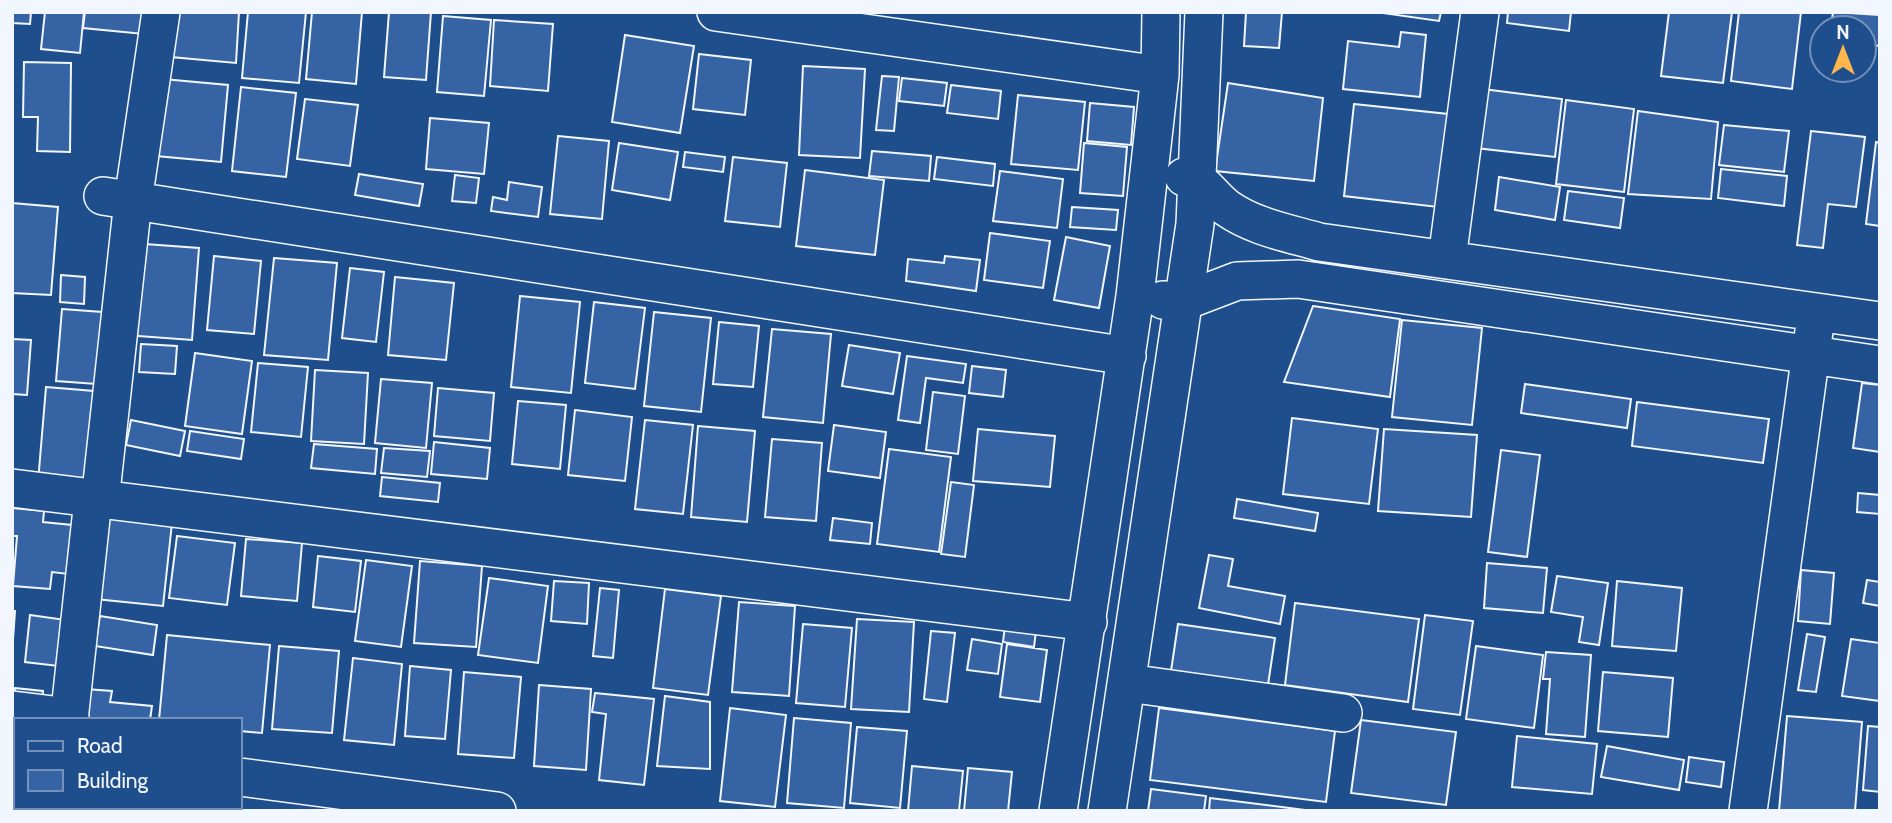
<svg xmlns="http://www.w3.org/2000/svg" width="1892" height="823" viewBox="0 0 1892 823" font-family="Cabin,sans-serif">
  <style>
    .building { fill: #3563a3; stroke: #f2f6ff; stroke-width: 2 }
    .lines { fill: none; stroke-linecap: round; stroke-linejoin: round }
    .minor-casing { stroke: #f2f6ff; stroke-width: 40 }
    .minor { stroke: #1f4e8c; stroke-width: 37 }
  </style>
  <rect width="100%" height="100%" fill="#1f4e8c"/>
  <!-- building -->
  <path class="building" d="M12,12H31L30,24L12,23Z
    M45,12H84L80,53L41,49Z
    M85,12H156L154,35L83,28Z
    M174,12H239L236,63L171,57Z
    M248,12H306L299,83L242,78Z
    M312,12H362L356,84L306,79Z
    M389,12H431L426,80L384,77Z
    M1246,12H1282L1279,48L1244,46Z
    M1376,12H1441L1439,21Z
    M1508,12H1571L1569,31L1507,23Z
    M1669,12H1732L1723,83L1661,76Z
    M1739,12H1801L1792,89L1731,81Z
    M1833,12L1880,15V46L1864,44V28H1831Z
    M443,16L491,20L484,96L437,92Z
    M494,20L553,24L548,91L490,86Z
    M1401,32L1426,35L1420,97L1343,89L1348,41L1399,47Z
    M625,35L694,46L680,133L612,122Z
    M699,54L751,60L745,115L693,109Z
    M24,62L71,63L70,152L37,151L38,117H23Z
    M803,66L865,69L860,158L799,155Z
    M882,76L899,77L894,131L876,130Z
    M902,78L947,83L944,106L899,101Z
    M163,79L228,85L221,162L156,156Z
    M1228,83L1323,98L1314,181L1215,171Z
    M951,85L1001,91L998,119L947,113Z
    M241,87L296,93L286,177L232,171Z
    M1483,89L1562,99L1555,157L1476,148Z
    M1018,95L1085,102L1078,170L1011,164Z
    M305,99L358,105L350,166L297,159Z
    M1566,100L1634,109L1624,192L1556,184Z
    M1090,103L1134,107L1131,145L1087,141Z
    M1354,104L1448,114L1438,207L1344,196Z
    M1638,111L1718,122L1711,199L1628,194Z
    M430,118L489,123L484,174L426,169Z
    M1724,125L1789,131L1784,172L1719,165Z
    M1811,131L1865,137L1856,207L1828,204L1823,248L1797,245Z
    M558,136L609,141L602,219L550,214Z
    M1876,142L1880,143V226L1866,224Z
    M619,143L678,152L670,200L612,190Z
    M1084,143L1127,147L1123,196L1080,193Z
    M872,151L931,156L929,181L869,176Z
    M685,152L725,157L723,172L683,167Z
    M733,157L787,163L780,227L725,221Z
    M937,157L995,164L993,186L934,179Z
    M1721,169L1787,176L1784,206L1718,198Z
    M805,170L884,180L875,255L796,246Z
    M1000,171L1063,179L1057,228L993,221Z
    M359,174L423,184L419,206L355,195Z
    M455,175L479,178L476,203L452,201Z
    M1499,177L1560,187L1555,220L1495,210Z
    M509,182L542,187L538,217L491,211L493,197L507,200Z
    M1568,191L1624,198L1620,228L1564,220Z
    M12,203L58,207L51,295L12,293Z
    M1072,207L1118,210L1116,230L1070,227Z
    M990,233L1050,241L1043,288L984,280Z
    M1066,237L1110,246L1099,308L1054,300Z
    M131,243L199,248L192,340L125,335Z
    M214,256L261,261L254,334L207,330Z
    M945,256L980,260L976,291L906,281L908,259L944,263Z
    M274,258L337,263L328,360L264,355Z
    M350,268L384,272L376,342L342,338Z
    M61,275L85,277L84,304L60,302Z
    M395,277L454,283L446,360L388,355Z
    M520,296L580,302L571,393L511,387Z
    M594,302L645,308L635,389L585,383Z
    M1313,306L1400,319L1390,397L1284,382Z
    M62,309L116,313L110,385L56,381Z
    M654,312L711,318L701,412L644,406Z
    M1402,320L1482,328L1472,425L1392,417Z
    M719,322L759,326L753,387L713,384Z
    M772,329L831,334L823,423L763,417Z
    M12,339L31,340L27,395L12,394Z
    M141,344L177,346L175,374L139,372Z
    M849,345L900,353L893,394L842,386Z
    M195,353L252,361L242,434L185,426Z
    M907,356L966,364L963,383L926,378L920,423L898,420Z
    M258,363L308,367L301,437L251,432Z
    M972,366L1006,370L1003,397L969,393Z
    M315,370L368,373L364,444L311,441Z
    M381,379L432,383L426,448L375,443Z
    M1862,383L1880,385V452L1853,448Z
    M1525,384L1631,399L1627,428L1521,413Z
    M46,387L106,392L97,487L38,482Z
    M438,388L494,393L490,441L434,436Z
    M933,392L965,396L958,454L926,450Z
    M518,401L566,405L560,469L512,464Z
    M1637,402L1769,419L1763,463L1632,446Z
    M575,410L632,417L625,481L568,475Z
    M1292,418L1378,429L1369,504L1283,494Z
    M131,420L185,431L180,456L126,445Z
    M645,420L693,425L683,514L635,509Z
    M834,425L886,432L880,478L828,471Z
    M698,426L755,431L747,522L691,517Z
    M978,429L1055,436L1050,487L973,481Z
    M1384,429L1477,435L1471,517L1378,511Z
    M190,431L244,439L241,459L187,451Z
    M772,439L822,443L816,521L765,517Z
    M434,442L490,448L487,479L431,474Z
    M314,444L377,449L375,474L311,468Z
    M384,448L430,451L427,477L381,473Z
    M889,449L951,457L939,552L877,544Z
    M1501,450L1540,455L1527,557L1488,552Z
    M382,477L440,483L438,502L380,496Z
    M951,482L974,485L965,557L941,554Z
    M1858,493L1880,495V514L1857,512Z
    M1237,499L1318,513L1315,531L1234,518Z
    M12,508L44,511L43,522L82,526L77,575L52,572L50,589L13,586L17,536H12Z
    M95,515L172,523L163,606L86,598Z
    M833,518L872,523L870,544L830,540Z
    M177,536L235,543L227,605L169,598Z
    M246,539L302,543L297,601L241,596Z
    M1209,555L1233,559L1228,586L1285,596L1280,624L1199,608Z
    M318,556L361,561L355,612L313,607Z
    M366,560L412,566L401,647L355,641Z
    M420,561L482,566L476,647L414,643Z
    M1487,563L1547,568L1543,613L1484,608Z
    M1801,570L1834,573L1830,624L1798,621Z
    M1557,576L1608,583L1599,645L1579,642L1583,617L1551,612Z
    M489,578L548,586L538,663L478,655Z
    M1867,580L1880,582V606L1863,603Z
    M554,581L589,583L587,624L551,621Z
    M1617,581L1682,588L1676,651L1612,646Z
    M600,588L619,590L613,658L593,656Z
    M665,589L721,596L708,695L653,688Z
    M739,602L795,606L789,696L732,692Z
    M1295,603L1419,619L1408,702L1285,685Z
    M12,611H15L12,654Z
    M30,615L73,621L67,667L25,662Z
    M1425,615L1473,621L1460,715L1413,709Z
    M100,616L157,625L153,655L95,646Z
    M857,619L914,622L909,712L851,709Z
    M803,624L852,628L845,707L796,703Z
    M1178,624L1275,638L1268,685L1171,671Z
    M1005,626L1036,631L1034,647L1003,642Z
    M931,631L955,633L947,702L924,699Z
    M1807,634L1825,637L1816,692L1798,690Z
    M167,635L270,645L262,733L240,731V720H159Z
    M972,639L1002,644L998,674L967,670Z
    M1851,639L1880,643V701L1842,696Z
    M1007,644L1047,650L1040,702L1000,697Z
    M279,646L339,651L332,733L272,729Z
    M1476,646L1543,655L1534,728L1466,719Z
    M1546,652L1591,655L1585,737L1546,734L1550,679H1543Z
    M353,658L402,664L394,745L344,740Z
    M410,666L451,670L445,739L405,736Z
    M464,672L521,677L514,758L458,754Z
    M1603,672L1673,678L1668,737L1598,731Z
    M539,685L591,689L586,770L534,766Z
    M15,688L43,691L42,706L13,704Z
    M85,689L112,691L110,702L152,706L150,720H82Z
    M595,693L654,699L644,785L599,780L606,714L592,712Z
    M665,696L710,702V769L657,766Z
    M730,708L786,715L775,807L720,801Z
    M1159,708L1335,731L1326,802L1150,780Z
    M1787,716L1862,722L1855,811H1779Z
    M794,718L851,723L844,808L787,803Z
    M1361,720L1456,732L1446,805L1351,793Z
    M1868,726L1880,727V792L1863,790Z
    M857,727L907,731L900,808L850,803Z
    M1517,736L1597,744L1592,794L1512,787Z
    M1607,746L1684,760L1679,790L1601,777Z
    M1689,757L1724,762L1721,787L1686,782Z
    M912,766L963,771L959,811H908Z
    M968,768L1012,772L1008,811H964Z
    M1151,789L1206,796L1204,811H1148Z
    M16,795V807H50L49,811H14Z
    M1210,798L1313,811H1209Z
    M60,807H123V811H60Z
    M133,807H163L162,811H132Z"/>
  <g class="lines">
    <!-- minor casing -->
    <g class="minor-casing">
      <path id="minor" d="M716,12L1160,75
        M1184,177C1206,180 1210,196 1227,208C1254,227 1288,233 1319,242L1880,321
        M103,196L1127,356
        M1447,259L1480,12
        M1163,300L1182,302L1237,281L1298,279L1880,365
        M12,488L1088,622
        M1128,683L1343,713
        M12,710L70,717
        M69,720L93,500L101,492L133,201L161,12
        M240,777L497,811
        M1058,811L1135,296L1160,75L1161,12
        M1107,811L1195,224L1204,12
        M1748,811L1814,331"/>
    </g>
    <!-- minor -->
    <use href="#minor" class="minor"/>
  </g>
  <!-- border -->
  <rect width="1892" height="823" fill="none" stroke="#f2f6ff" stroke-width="28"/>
  <!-- legend -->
  <rect x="14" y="718" width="228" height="91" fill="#1f4e8c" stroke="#7391ba" stroke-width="2"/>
  <rect x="28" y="741" width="35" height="10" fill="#1f4e8c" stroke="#7391ba" stroke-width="2"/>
  <text x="77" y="753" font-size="21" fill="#f2f6ff">Road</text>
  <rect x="28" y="770" width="35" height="21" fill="#3563a3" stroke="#7391ba" stroke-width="2"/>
  <text x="77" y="788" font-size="21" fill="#f2f6ff">Building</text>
  <!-- north arrow -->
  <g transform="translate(1843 49)"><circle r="33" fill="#1f4e8c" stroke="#7391ba" stroke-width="2"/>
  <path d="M0-5L12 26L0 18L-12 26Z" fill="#ffb74d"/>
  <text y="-10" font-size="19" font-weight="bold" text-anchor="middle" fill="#f2f6ff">N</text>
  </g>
</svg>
